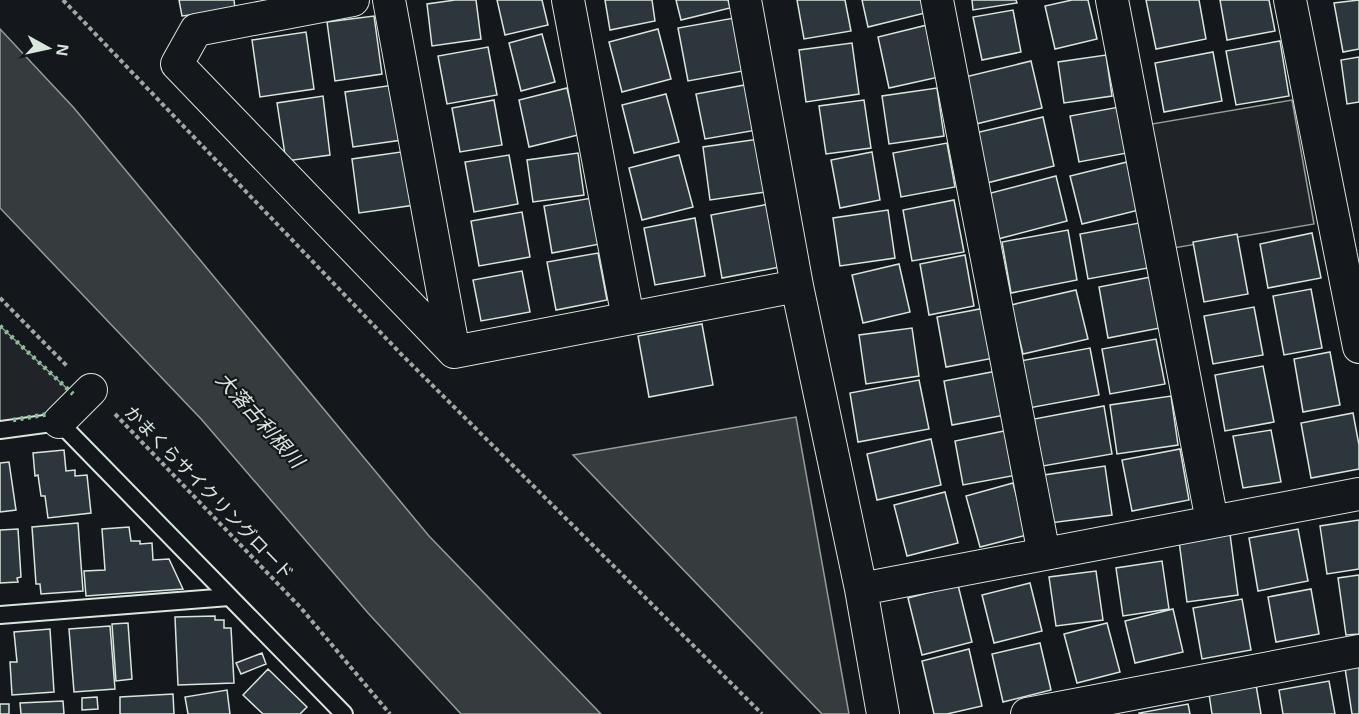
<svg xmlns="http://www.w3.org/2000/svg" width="1359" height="714" viewBox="0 0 1359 714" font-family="Helvetica,'Noto Sans JP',sans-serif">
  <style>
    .green { fill: #202428; stroke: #939e99; stroke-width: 1.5 }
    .water { fill: #363b3e; stroke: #939e99; stroke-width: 1.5 }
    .building { fill: #2c363c; stroke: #d8e6dc; stroke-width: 1.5 }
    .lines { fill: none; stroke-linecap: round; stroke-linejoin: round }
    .service-casing { stroke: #d8e6dc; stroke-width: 20 }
    .minor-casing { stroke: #d8e6dc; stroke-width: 34 }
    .path { stroke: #9da8a2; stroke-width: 4; stroke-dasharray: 4.5 3; stroke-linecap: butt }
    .service { stroke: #14181c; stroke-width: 16 }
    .minor { stroke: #14181c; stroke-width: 32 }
    .hedge { stroke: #8ac095; stroke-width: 4.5; stroke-dasharray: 3 4.5; stroke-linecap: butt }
    .labels { text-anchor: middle; stroke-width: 4.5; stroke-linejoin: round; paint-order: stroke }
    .street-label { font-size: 18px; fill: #d8e6dc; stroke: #14181c }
    .water-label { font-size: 20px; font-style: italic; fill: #d8e6dc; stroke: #14181c }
  </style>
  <rect width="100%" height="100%" fill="#14181c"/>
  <!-- green -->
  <path class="green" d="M1292,100L1314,224L1168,249L1146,125Z
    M0,326L74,395L61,412L0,423Z"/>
  <!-- water -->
  <path class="water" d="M0,29L74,108L429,536L601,714H461L368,613L202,420L0,208Z
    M796,417L849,714H822L573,455Z"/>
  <!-- building -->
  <path class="building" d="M179,0H234L235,9L182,16Z
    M455,0H476L481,39L432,46L427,4Z
    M497,0H542L548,25L505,35Z
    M605,0H652L655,21L610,30Z
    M676,0H728L730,8L681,20Z
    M797,0H845L851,31L804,39Z
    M862,0H922L925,13L868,27Z
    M972,0H1016L1017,3L973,10Z
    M1072,0H1088L1097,39L1055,49L1045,6Z
    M1146,0H1199L1206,39L1156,49Z
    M1220,0H1269L1275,31L1227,40Z
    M1359,0V49L1343,52L1334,3Z
    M1013,10L1021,52L982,60L973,17Z
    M374,16L382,74L335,81L327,22Z
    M734,18L743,71L688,81L678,28Z
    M927,25L939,77L889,88L878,37Z
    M658,29L671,79L622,92L609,42Z
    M306,32L314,89L260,97L252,40Z
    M542,34L555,82L521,91L509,43Z
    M1280,41L1289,96L1236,105L1226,51Z
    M852,43L859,94L806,102L799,50Z
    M488,47L497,95L447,104L438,56Z
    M1213,52L1222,101L1164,112L1155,63Z
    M1106,55L1112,96L1064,103L1058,62Z
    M1359,57V102L1347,104L1341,60Z
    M1031,61L1042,108L976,124L965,77Z
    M750,84L757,130L705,139L696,94Z
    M394,85L402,140L353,147L345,92Z
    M567,88L578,135L529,147L519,100Z
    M937,88L944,136L889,144L882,96Z
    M666,94L679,142L634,153L622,105Z
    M323,96L330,155L286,161L277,103Z
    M494,100L502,145L460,152L452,108Z
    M864,100L871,148L826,154L819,106Z
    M1119,107L1127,153L1079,162L1070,116Z
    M1043,117L1054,166L983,184L971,134Z
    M759,139L766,192L710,200L703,147Z
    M947,143L955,187L901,197L893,153Z
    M408,151L415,205L359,213L352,159Z
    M872,152L880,200L840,208L831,160Z
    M578,153L584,195L533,202L527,160Z
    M509,155L518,204L474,212L465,162Z
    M679,155L693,207L642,220L629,168Z
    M1127,162L1139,210L1082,224L1070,176Z
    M1056,176L1067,221L998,239L987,194Z
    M592,198L600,244L552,253L544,206Z
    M954,200L964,252L912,261L903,210Z
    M769,204L780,267L722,278L711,215Z
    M888,210L895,258L840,266L833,218Z
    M522,212L530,257L479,266L471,221Z
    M695,218L705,276L655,285L644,228Z
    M1139,223L1148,268L1088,279L1080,234Z
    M1068,230L1077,280L1011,293L1002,242Z
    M1312,233L1321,278L1268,288L1260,244Z
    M1237,234L1248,294L1204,302L1193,242Z
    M598,253L607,300L556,310L547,262Z
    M965,255L974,306L929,315L920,264Z
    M899,264L910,312L863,323L852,275Z
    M522,271L530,312L481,321L473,280Z
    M1156,276L1165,327L1108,338L1099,287Z
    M1311,289L1322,348L1284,355L1273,296Z
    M1076,290L1088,339L1023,354L1011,305Z
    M1254,307L1263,355L1213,364L1204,316Z
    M985,308L994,358L946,367L937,317Z
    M702,324L713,385L649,397L638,336Z
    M912,328L919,376L866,384L859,335Z
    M1156,339L1165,384L1110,394L1102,349Z
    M1090,348L1099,395L1029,408L1020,361Z
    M1330,352L1340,405L1303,412L1294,359Z
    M1263,366L1274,422L1225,431L1215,375Z
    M997,371L1005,415L952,425L944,381Z
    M919,380L929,429L858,442L850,393Z
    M1171,396L1178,445L1117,454L1110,405Z
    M1104,406L1112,454L1043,466L1034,419Z
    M1353,413L1359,445V469L1311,478L1301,423Z
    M1009,430L1017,475L963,485L955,441Z
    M1271,430L1281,482L1243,488L1233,436Z
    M931,439L941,485L877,500L867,454Z
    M1180,449L1189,500L1132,511L1122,460Z
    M64,450L66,471L75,470V476L87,475L91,513L48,518L45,496H41L38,475L35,476L33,453Z
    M9,462L16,510L0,512V463Z
    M1105,466L1112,515L1050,523L1044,475Z
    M1013,483L1027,535L980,547L966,496Z
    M945,492L958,543L907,556L894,505Z
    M1359,520V569L1327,574L1320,526Z
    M78,523L83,591L41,594L40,584H36L32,527Z
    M129,527L131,541H140V544L152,543L153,560L169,559L183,589L86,596L84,571L105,570L102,529Z
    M18,529L21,577L17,578L18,582L0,583V530Z
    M1298,529L1308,581L1258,591L1249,538Z
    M1230,534L1238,595L1187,602L1179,541Z
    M1162,561L1169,609L1123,616L1116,568Z
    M1096,571L1103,620L1056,626L1049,577Z
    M1359,575V634L1346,635L1338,578Z
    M1030,583L1042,631L994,643L982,595Z
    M958,585L972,642L922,655L908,598Z
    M1311,589L1319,634L1276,642L1268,597Z
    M1242,599L1251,650L1202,659L1193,608Z
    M1173,609L1183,652L1135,663L1125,621Z
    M215,616V620H224V628H231L234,683L178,685L175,617Z
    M128,623L132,679L116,681L112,624Z
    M1107,623L1120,672L1077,683L1064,634Z
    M110,626L115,689L74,692L69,629Z
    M50,629L54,692L12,695L10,662H17L14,632Z
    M1040,643L1051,690L1003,702L992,654Z
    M969,649L982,706L947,714H934L922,661Z
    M262,653L266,664L241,674L236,663Z
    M1359,666V714H1352L1345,668Z
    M268,669L307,707L300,714H263L243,695Z
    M1329,681L1335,714H1283L1279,690Z
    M1256,685L1261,714H1212L1209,694Z
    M227,690L230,714H188L185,697Z
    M173,694L174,714H120V697Z
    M97,697L98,709L82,710V698Z
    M63,701L64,714H21L20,703Z
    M0,704H9V714H0Z
    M1188,704L1190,714H1139V713Z"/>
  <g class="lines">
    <!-- service casing -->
    <g class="service-casing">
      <path id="service" d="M0,430L59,422L344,714
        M0,615L229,597"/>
    </g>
    <!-- minor casing -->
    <g class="minor-casing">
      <path id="minor" d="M353,0L196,30L177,64L454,352
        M389,0L454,352L797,286
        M568,0L628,318
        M745,0L797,286L861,589L883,714
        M937,0L1044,554
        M1112,0L1212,521
        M1290,0L1359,347
        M59,422L91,390
        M861,589L1359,494
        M1027,714L1359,651"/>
    </g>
    <!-- path -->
    <path class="path" d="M63,0L402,355L762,714
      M0,298L67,366
      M115,414L301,608L390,714"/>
    <!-- service -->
    <use href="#service" class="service"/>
    <!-- minor -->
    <use href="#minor" class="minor"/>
    <!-- hedge -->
    <path class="hedge" d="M0,326L73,394
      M13,420L49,414"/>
  </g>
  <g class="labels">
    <!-- street labels -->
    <g class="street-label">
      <text transform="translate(209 493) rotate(46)" y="6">かまくらサイクリングロード</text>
    </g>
    <!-- water labels -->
    <g class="water-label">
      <text transform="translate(260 420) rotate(48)" y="7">大落古利根川</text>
    </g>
  </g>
  <!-- north arrow -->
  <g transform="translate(48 48) rotate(98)" stroke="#14181c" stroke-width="4.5" paint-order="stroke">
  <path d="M0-4.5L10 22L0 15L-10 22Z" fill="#d8e6dc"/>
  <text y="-9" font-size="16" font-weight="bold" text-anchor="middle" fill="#d8e6dc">N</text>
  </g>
</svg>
